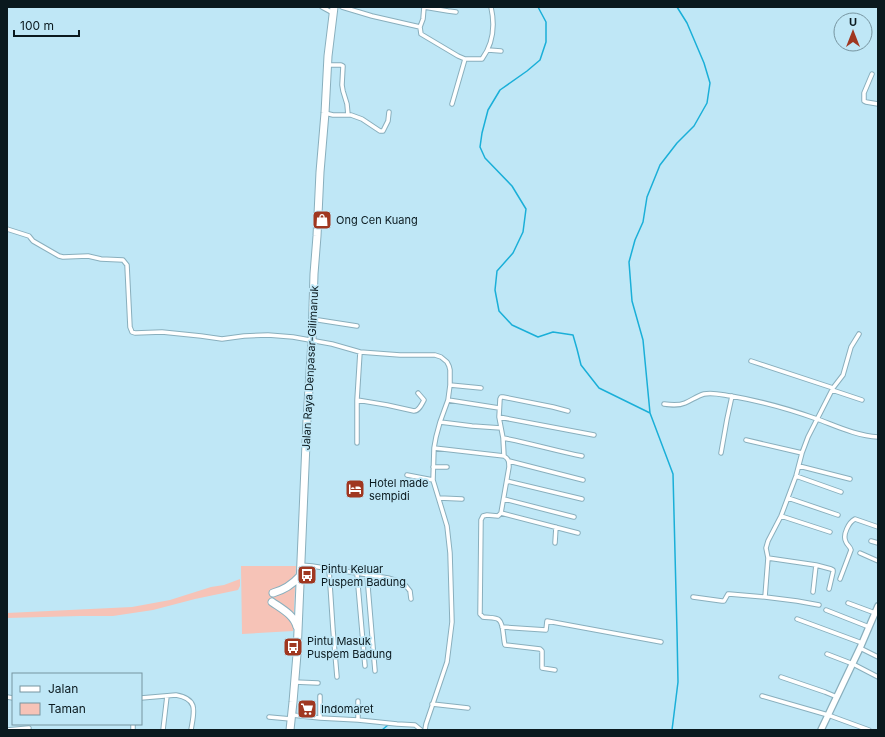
<svg xmlns="http://www.w3.org/2000/svg" width="885" height="737" viewBox="0 0 885 737" font-family="Inter,sans-serif">
  <style>
    .green { fill: #f6c3b7 }
    .lines { fill: none; stroke-linecap: round; stroke-linejoin: round }
    .stream { stroke: #1aafd8; stroke-width: 1.5 }
    .street-casing { stroke: #89afbd; stroke-width: 5.5 }
    .secondary-casing { stroke: #89afbd; stroke-width: 8 }
    .highway-casing { stroke: #89afbd; stroke-width: 9 }
    .street { stroke: #fff; stroke-width: 3.5 }
    .secondary { stroke: #fff; stroke-width: 5.5 }
    .highway { stroke: #fff; stroke-width: 7 }
    .labels { text-anchor: middle; stroke-width: 3.5; stroke-linejoin: round; paint-order: stroke }
    .poi-label { font-size: 11px; fill: #0a191e; stroke: #bfe7f6; text-anchor: start }
    .street-label { font-size: 11px; fill: #0a191e; stroke: #bfe7f6 }
  </style>
  <rect width="100%" height="100%" fill="#bfe7f6"/>
  <!-- green -->
  <path class="green" d="M241,566H296L293,631L242,634Z
    M240,579V586L238,590L195,599L153,610L113,616H80L7,618V613L132,607L170,600L211,587L224,585Z"/>
  <g class="lines">
    <!-- stream -->
    <path class="stream" d="M538,7L546,22V42L540,60L527,71L500,90L488,110L482,133L480,147L485,158L512,186L526,209L523,232L513,253L497,271L495,290L499,311L512,325L538,337L553,332L573,335L577,349L581,365L599,388L650,413
      M382,730L388,725
      M672,730L678,682L677,632L673,474L650,413L643,340L632,301L629,262L635,240L643,222L647,197L660,165L677,143L694,126L707,103L710,83L704,63L687,23L677,7"/>
    <!-- street casing -->
    <g class="street-casing">
      <path id="street" d="M322,7L333,13
        M342,7L372,16L420,27
        M424,7L423,19L420,27L421,34L458,56L465,59H482C493,44 495,25 491,7
        M424,7L448,11L456,12
        M488,50L501,51
        M328,65H341L343,66L342,85L343,91L347,104L348,115
        M872,74L864,93V101L866,102L878,104
        M452,104L465,59
        M325,113L333,115H351L362,119L380,131H383L388,121L389,112
        M7,229L29,236L33,241L59,256L63,257L88,256L101,259L123,260L127,265L130,327L132,332L135,333L162,332L201,336L222,339L244,336L268,335L293,337L332,344L360,352L400,355H435L441,357L447,362L449,366L450,370V385L448,400L440,422L436,437L434,448L433,480L447,526L450,553L452,622L447,662L426,724L425,730
        M312,319L357,326
        M751,361L833,388
        M450,385L481,388
        M832,390L862,400
        M357,400L387,405L414,411C419,411 422,404 424,400L418,393
        M448,400L499,408
        M664,404C671,405 678,406 685,403C692,400 697,396 704,394C713,392 723,395 731,396C760,401 789,409 817,419C836,426 857,436 878,437
        M568,411L553,407L503,397H501L500,399L499,417L503,438L504,456C509,459 509,462 509,467L501,513L578,533
        M499,417L594,435
        M440,422L472,426L501,428
        M503,438C530,443 556,451 582,456
        M746,440L802,453
        M357,443V400L360,352
        M434,448L504,456
        M721,453L727,419L732,396
        M509,461L583,480
        M799,466L850,479
        M433,467H447
        M407,475L433,480
        M796,476L841,492
        M507,481L582,499
        M439,498L462,499
        M788,498L838,515
        M504,499L574,517
        M501,513L498,516L487,515L483,516L481,520L480,614L483,617C487,618 496,617 499,620C504,624 503,639 505,645L540,649L542,651V668L555,670
        M781,516L830,532
        M871,541L878,543
        M555,543L556,527
        M860,553L878,561
        M768,558L816,565L831,569L833,570V572L829,589
        M300,565L312,566L388,578L401,582L406,586L410,591L411,599
        M329,569L333,630L337,677
        M357,574L365,666
        M367,575L375,671
        M840,579L851,550C850,546 847,545 846,542C842,535 849,522 855,519L878,527
        M813,592L816,565
        M693,597L722,601H724L728,594H729L765,597L797,601L819,605
        M765,597L768,558L766,548L768,541L781,516L796,476L802,453L808,437L833,388L843,375L851,347L859,334
        M848,603L875,613
        M826,610L869,627
        M797,619L862,643
        M502,627L546,630L547,621L661,642
        M860,648L878,657
        M827,654L853,664L878,677
        M781,677L825,692L837,697
        M294,682L318,683
        M320,696V718
        M762,696L828,715L869,730
        M7,697L13,698
        M141,698L176,695C199,699 194,712 191,730
        M358,701V720
        M432,704L468,708
        M292,715L320,718L358,720L397,724L415,725L421,730
        M269,717L291,719
        M7,730L29,728
        M133,730V724
        M163,730L167,696"/>
    </g>
    <!-- secondary casing -->
    <g class="secondary-casing">
      <path id="secondary" d="M821,730L860,648L878,606"/>
    </g>
    <!-- highway casing -->
    <g class="highway-casing">
      <path id="highway" d="M273,593C284,590 292,585 300,576
        M272,602C282,609 294,615 297,627
        M290,730L293,702L297,654L307,420L312,340L314,274L317,236L320,172L325,113L328,56L334,7"/>
    </g>
    <!-- street -->
    <use href="#street" class="street"/>
    <!-- secondary -->
    <use href="#secondary" class="secondary"/>
    <!-- highway -->
    <use href="#highway" class="highway"/>
  </g>
  <!-- icons -->
  <defs>
    <g id="shop-square" transform="scale(1)"><rect x="-9" y="-9" width="18" height="18" rx="4" fill="#a03720" stroke="#bfe7f6"/><path d="M-5-2.5h2.3a2.7 3.5 0 0 1 5.4 0H5L5.5 6h-11ZM-1.5-2.5h3a1.5 2.3 0 0 0-3 0Z" fill="#fff"/></g>
    <g id="hotel-square" transform="scale(1)"><rect x="-9" y="-9" width="18" height="18" rx="4" fill="#a03720" stroke="#bfe7f6"/><path d="M-6-4.5h1.5V1H6V5H4.5V3h-9V5H-6ZM-4 0a1.8 1.8 0 1 1 3.6 0ZM.5 0V-2.5h3Q6-2.5 6 0Z" fill="#fff"/></g>
    <g id="bus-square" transform="scale(1)"><rect x="-9" y="-9" width="18" height="18" rx="4" fill="#a03720" stroke="#bfe7f6"/><path d="M-5-6H5V4H4V6H2V4H-2V6H-4V4H-5ZM-3.5-4V0h7V-4ZM-3.5 1.2v1.5H-2V1.2ZM2 1.2v1.5H3.5V1.2Z" fill="#fff"/></g>
    <g id="supermarket-square" transform="scale(1)"><rect x="-9" y="-9" width="18" height="18" rx="4" fill="#a03720" stroke="#bfe7f6"/><path d="M-6-5.5h2.5l.6 2H6L4.5 2H-2.5L-4.4-4H-6ZM-1.5 3.2a1.3 1.3 0 1 0 .1 0ZM3 3.2a1.3 1.3 0 1 0 .1 0Z" fill="#fff"/></g>
  </defs>
  <g fill-rule="evenodd">
    <use href="#shop-square" x="322" y="220"/>
    <use href="#hotel-square" x="355" y="489"/>
    <use href="#bus-square" x="307" y="575"/>
    <use href="#bus-square" x="293" y="647"/>
    <use href="#supermarket-square" x="307" y="709"/>
  </g>
  <g class="labels">
    <!-- poi labels -->
    <g class="poi-label">
      <text x="336" y="224">Ong Cen Kuang</text>
      <text x="369" y="487">Hotel made<tspan x="369" dy="13">sempidi</tspan></text>
      <text x="321" y="573">Pintu Keluar<tspan x="321" dy="13">Puspem Badung</tspan></text>
      <text x="307" y="645">Pintu Masuk<tspan x="307" dy="13">Puspem Badung</tspan></text>
      <text x="321" y="713">Indomaret</text>
    </g>
    <!-- street labels -->
    <g class="street-label">
      <text transform="translate(310 368) rotate(-87)" y="4">Jalan Raya Denpasar-Gilimanuk</text>
    </g>
  </g>
  <!-- border -->
  <rect width="885" height="737" fill="none" stroke="#0a191e" stroke-width="16"/>
  <!-- legend -->
  <rect x="12" y="673" width="130" height="52" fill="#bfe7f6" stroke="#7795a0"/>
  <rect x="20" y="686" width="20" height="6" fill="#ffffff" stroke="#7795a0"/>
  <text x="48" y="693" font-size="12" fill="#0a191e">Jalan</text>
  <rect x="20" y="703" width="20" height="12" fill="#f6c3b7" stroke="#7795a0"/>
  <text x="48" y="713" font-size="12" fill="#0a191e">Taman</text>
  <!-- north arrow -->
  <g transform="translate(853 32)"><circle r="19" fill="#bfe7f6" stroke="#7795a0"/>
  <path d="M0-3L7 15L0 10L-7 15Z" fill="#a03720"/>
  <text y="-6" font-size="11" font-weight="bold" text-anchor="middle" fill="#0a191e">U</text>
  </g>
  <!-- scale -->
  <path d="M14 30v6h65v-6" fill="none" stroke="#0a191e" stroke-width="2"/>
  <text x="20" y="30" font-size="12" fill="#0a191e" stroke="#bfe7f6" stroke-width="3" paint-order="stroke">100 m</text>
</svg>
